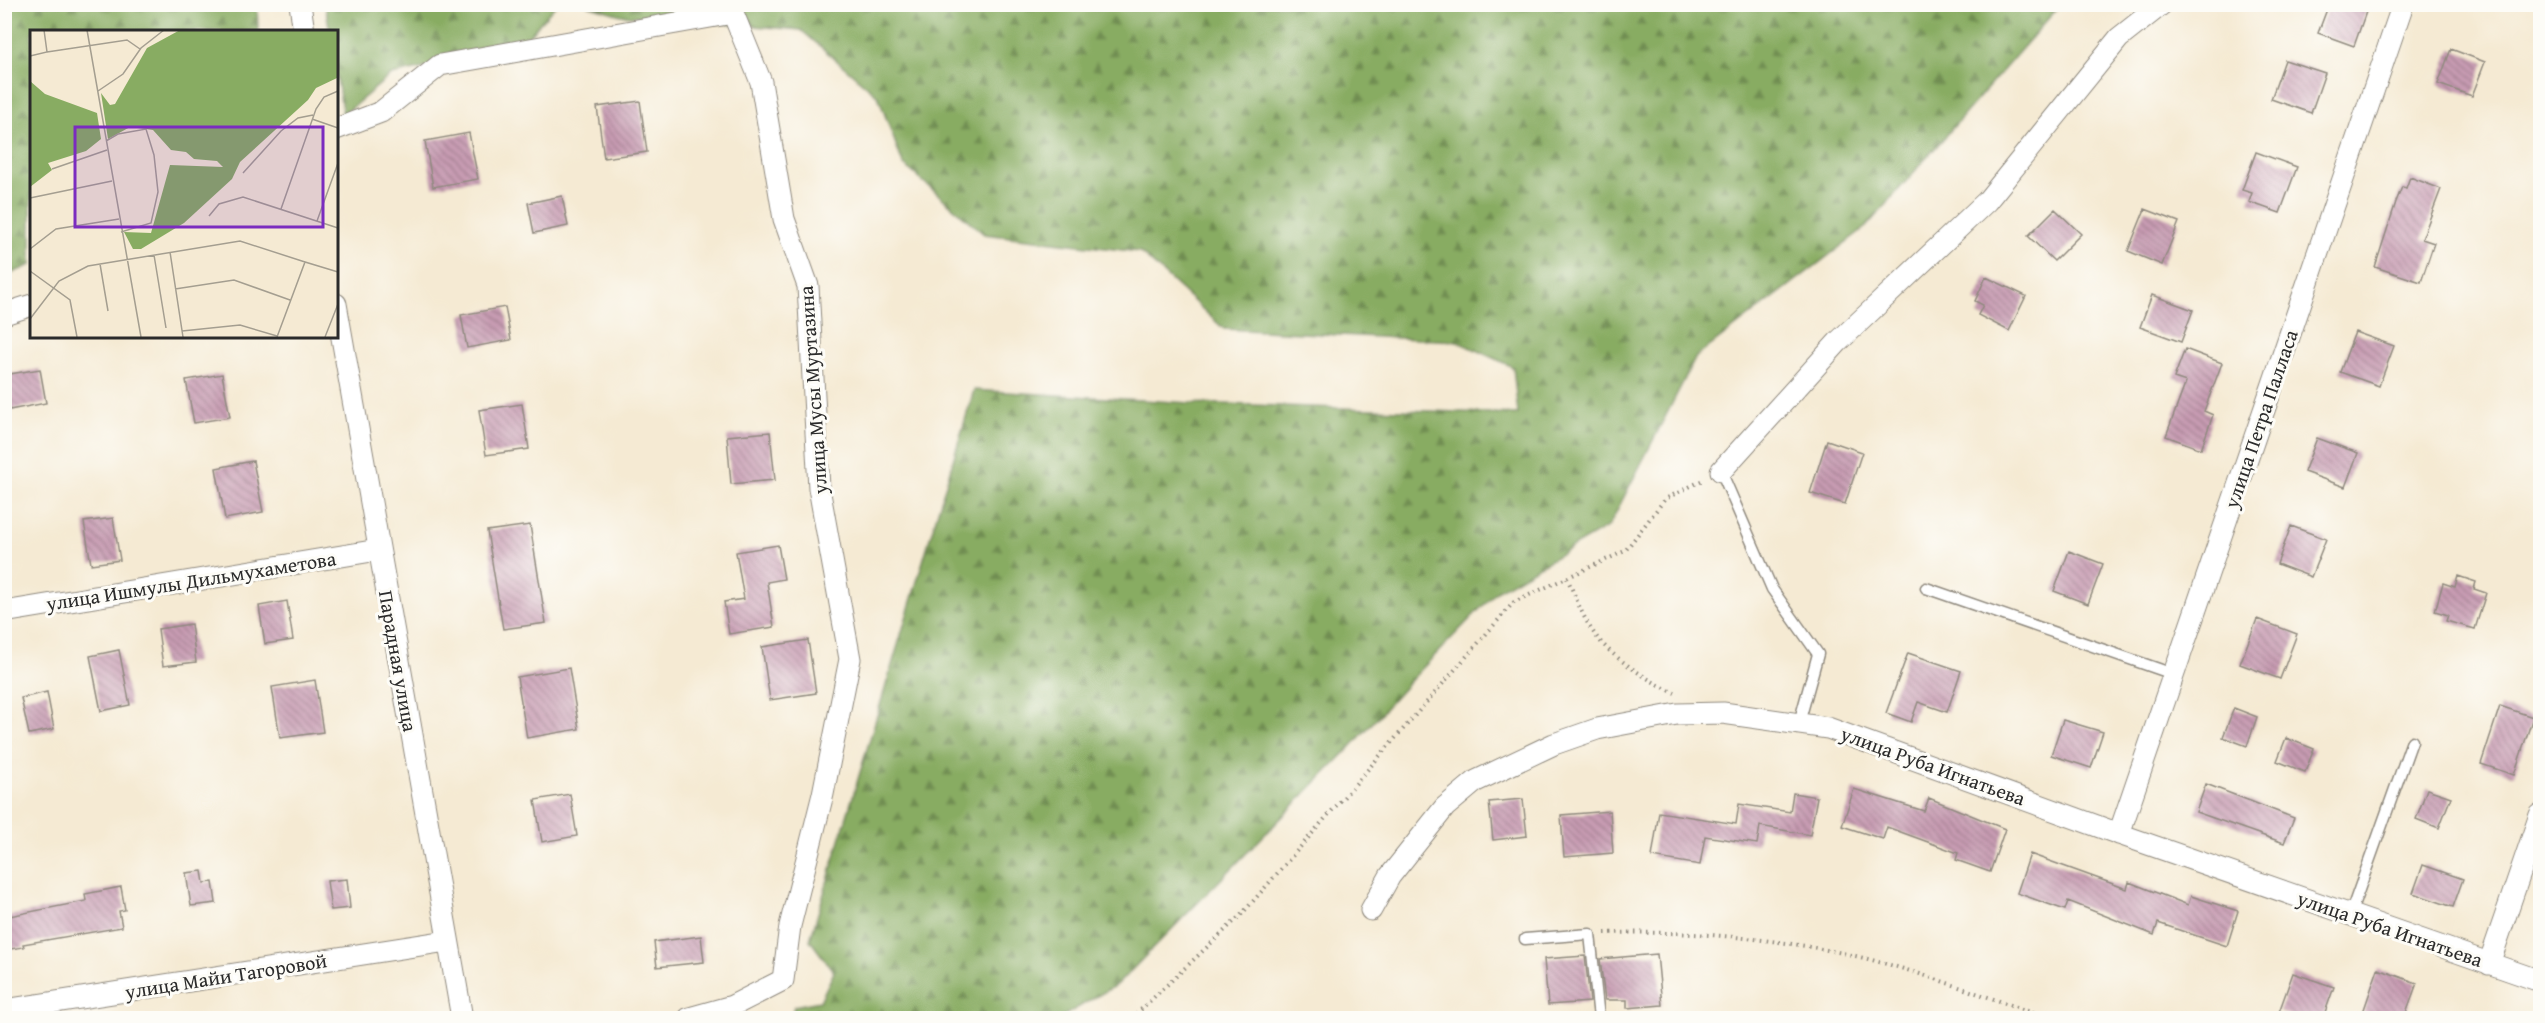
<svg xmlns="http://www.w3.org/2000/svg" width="2545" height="1023" viewBox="0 0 2545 1023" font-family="'Gentium Book Plus',serif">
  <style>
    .forest { fill: url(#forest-firs); stroke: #5a6c46; stroke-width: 1.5 }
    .building { fill: url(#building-back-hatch) }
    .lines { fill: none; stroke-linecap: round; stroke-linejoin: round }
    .lane-casing { stroke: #908a7f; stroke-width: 13 }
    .street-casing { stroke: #908a7f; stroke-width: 23 }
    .path { stroke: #908a7f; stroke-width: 4; stroke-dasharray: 1.5 4.5; stroke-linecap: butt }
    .lane { stroke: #fff; stroke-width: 10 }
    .street { stroke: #fff; stroke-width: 21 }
    .labels { text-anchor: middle; stroke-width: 6; stroke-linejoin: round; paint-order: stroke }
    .street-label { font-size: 20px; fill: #2b2b2b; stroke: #fdfcf7 }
    .inset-road { fill: none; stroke: #a49e90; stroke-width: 1.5 }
    .view { fill: #7b2cbf; fill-opacity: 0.15; stroke: #7b2cbf; stroke-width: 3 }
    .inset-edge { fill: none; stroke: #2b2b2b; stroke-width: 3 }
  </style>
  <defs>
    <pattern id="forest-firs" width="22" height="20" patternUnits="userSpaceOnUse" patternTransform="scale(1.5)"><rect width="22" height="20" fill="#88ac62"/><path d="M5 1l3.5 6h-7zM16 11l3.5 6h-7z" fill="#6f8c51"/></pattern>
    <pattern id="building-back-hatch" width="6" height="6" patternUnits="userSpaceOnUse" patternTransform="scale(1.5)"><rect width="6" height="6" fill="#c79bb2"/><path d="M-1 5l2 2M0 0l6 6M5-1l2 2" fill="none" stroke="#a27f91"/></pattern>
  </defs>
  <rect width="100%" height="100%" fill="#fdfcf7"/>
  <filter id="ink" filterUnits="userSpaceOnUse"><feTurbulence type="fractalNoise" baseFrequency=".0167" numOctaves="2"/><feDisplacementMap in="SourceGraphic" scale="12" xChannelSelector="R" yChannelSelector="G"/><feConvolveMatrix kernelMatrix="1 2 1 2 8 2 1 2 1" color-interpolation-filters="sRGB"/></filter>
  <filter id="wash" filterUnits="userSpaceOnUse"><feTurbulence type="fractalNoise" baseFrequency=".008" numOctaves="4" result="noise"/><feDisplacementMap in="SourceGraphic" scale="24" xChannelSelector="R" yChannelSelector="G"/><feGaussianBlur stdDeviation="1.35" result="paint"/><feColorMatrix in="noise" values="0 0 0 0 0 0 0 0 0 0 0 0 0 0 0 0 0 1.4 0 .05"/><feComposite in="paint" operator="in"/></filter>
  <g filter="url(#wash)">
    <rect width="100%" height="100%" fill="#f5ead3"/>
    <!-- forest -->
    <path class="forest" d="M5,4L257,5L258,31L32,32L31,265L5,276Z
      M325,5H556L524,41L496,53L391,75L343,115L336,73V32L330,31Z
      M587,5H2060L1866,227L1696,357L1609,526L1498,590L1413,678L1348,750L1118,984L1060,1018H791L794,1006L820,1001L834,972L810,940L974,390L1191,403L1518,414L1513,367L1456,341L1224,329L1140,252L984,234L903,164L878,96L801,30L621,15Z"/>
    <g id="blocks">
      <!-- building -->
      <path class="building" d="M2329,4H2354L2367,9L2354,46L2318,33Z
        M2451,49L2485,62L2472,96L2438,84Z
        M2285,60L2325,73L2311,113L2271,99Z
        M640,101L647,152L604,158L597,107Z
        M469,133L478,179L433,187L425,141Z
        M2256,152L2297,167L2280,213L2249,202L2252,193L2242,190Z
        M2410,177L2441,189L2422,239L2434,243L2421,282L2375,267L2396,202L2402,187L2406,188Z
        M562,196L568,226L534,233L528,203Z
        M2055,209L2081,234L2054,261L2028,236Z
        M2145,209L2179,222L2162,265L2128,251Z
        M1986,277L2026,296L2009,331L1978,315L1983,305L1975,301Z
        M2152,295L2193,310L2181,342L2140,327Z
        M505,307L511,340L467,348L461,315Z
        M2355,332L2394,346L2379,386L2340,372Z
        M2185,349L2222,363L2204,411L2213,415L2201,449L2166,436L2186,382L2174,378Z
        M40,369L46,403L4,411V375Z
        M222,374L230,417L194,423L186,380Z
        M522,404L529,449L486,455L479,410Z
        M770,432L775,480L731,484L727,436Z
        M2317,438L2358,453L2345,487L2304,472Z
        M1827,440L1862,452L1845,504L1810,493Z
        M253,461L263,512L225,519L216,468Z
        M113,518L120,560L91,564L84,522Z
        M530,525L546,623L503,629L487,531Z
        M2291,526L2326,539L2311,577L2277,564Z
        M778,545L784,579L767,582L774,627L729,634L724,602L744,599L736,552Z
        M2069,551L2103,564L2088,604L2054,591Z
        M2458,576L2476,582L2474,589L2486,593L2475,629L2446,621L2448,615L2435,611L2443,583L2455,587Z
        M287,601L293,640L265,644L259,606Z
        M2257,619L2297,634L2280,679L2240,664Z
        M191,624L196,662L163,666L158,629Z
        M808,640L816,693L770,700L762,647Z
        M119,650L130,705L101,711L90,656Z
        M1908,653L1961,671L1947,712L1918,702L1911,722L1886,713Z
        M569,668L579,729L527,738L517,677Z
        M315,680L323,732L280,738L272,687Z
        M47,692L54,729L29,734L21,698Z
        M2500,706L2533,717L2514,775L2481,764Z
        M2234,708L2257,717L2247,746L2223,737Z
        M2063,720L2103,732L2091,768L2051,755Z
        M2286,738L2314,749L2305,772L2277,761Z
        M2206,784L2294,818L2284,843L2196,812Z
        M1854,789L1924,811L1929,798L2005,829L1990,872L1956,860L1958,853L1887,827L1883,839L1842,826Z
        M2427,789L2451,797L2439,828L2416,819Z
        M1793,793L1817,797L1810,835L1760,826L1757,844L1705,836L1700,865L1652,857L1659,812L1736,824L1739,804L1790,812Z
        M570,794L577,836L542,842L535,800Z
        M1523,799L1527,836L1493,840L1489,802Z
        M1610,811L1613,853L1564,857L1561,815Z
        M2030,854L2127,889L2129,882L2188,905L2191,896L2238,911L2227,946L2158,923L2154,935L2068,901L2065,910L2017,893Z
        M2423,865L2463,879L2453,907L2413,893Z
        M202,871L204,883L213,882L216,903L191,906L186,873Z
        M347,879L350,908L331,910L327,881Z
        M121,887L125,910L119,911L122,927L23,944L24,947L4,950V917L86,901L85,894Z
        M701,936L704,962L657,967L654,942Z
        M1657,954L1662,1005L1627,1008V1000H1605L1600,959Z
        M1585,956L1590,1002L1548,1005L1544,959Z
        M2378,969L2417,983L2404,1018H2361Z
        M2293,973L2334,987L2323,1018H2298L2279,1012Z"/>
    </g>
  </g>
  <g filter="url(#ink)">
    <use href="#blocks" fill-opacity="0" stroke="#908a7f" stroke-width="1.5"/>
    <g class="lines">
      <!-- lane casing -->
      <g class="lane-casing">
        <path id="lane" d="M1721,471L1772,589L1818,654L1799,723
          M1926,588L2173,674
          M2350,915L2412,741
          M1525,939L1590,934L1599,1018"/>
      </g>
      <!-- street casing -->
      <g class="street-casing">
        <path id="street" d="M300,4L304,32
          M336,129L381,112L440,65L733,13L761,82L784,219L808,286L819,488L850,659L823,794L790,926L783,980L732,1006L689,1018
          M336,304L462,1018
          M4,314L32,305
          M1721,471L1838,342L1987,201L2119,38L2162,4
          M4,612L378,550
          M2119,834L2403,4
          M1371,910L1390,876L1445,807L1476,781L1554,744L1597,729L1677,714L1723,713L1828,728L2119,834L2540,981
          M2489,964L2540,815
          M4,1010L447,941"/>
      </g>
      <!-- path -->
      <path class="path" d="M1567,578C1576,597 1583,619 1596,636C1611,657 1652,683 1675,693
        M1605,933C1679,931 1755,936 1827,950C1903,964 1976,994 2049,1018
        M1132,1018L1241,915L1514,602L1625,551L1665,499L1705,479"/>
      <!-- lane -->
      <use href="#lane" class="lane"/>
      <!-- street -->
      <use href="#street" class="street"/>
    </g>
  </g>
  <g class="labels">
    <!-- street labels -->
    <g class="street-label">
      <text transform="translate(813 390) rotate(-94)" y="7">улица Мусы Муртазина</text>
      <text transform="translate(2261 419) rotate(-71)" y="7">улица Петра Палласа</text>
      <text transform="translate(191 581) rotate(-9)" y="7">улица Ишмулы Дильмухаметова</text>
      <text transform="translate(398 661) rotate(80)" y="7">Парадная улица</text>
      <text transform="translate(1933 766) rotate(20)" y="7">улица Руба Игнатьева</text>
      <text transform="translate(2390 929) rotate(19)" y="7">улица Руба Игнатьева</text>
      <text transform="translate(226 976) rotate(-9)" y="7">улица Майи Тагоровой</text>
    </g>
  </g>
  <!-- overview -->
  <g transform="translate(30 30)">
    <rect width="308" height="308" fill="#f5ead3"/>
    <path d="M150,0H307V48L286,58L278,70L210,132L202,149L154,193L111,219H103L94,202L121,203L140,135L193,137L187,131L164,129L156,122L141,120L123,100L100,97L78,109L71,63L80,75L85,74L117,18ZM0,51L15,64L67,83L71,109L56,121L18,133L22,140L0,157Z" fill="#88ac62"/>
    <path class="inset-road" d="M57,0L111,307M17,22L97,10L110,19M0,26L17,22L14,0M68,61L93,44L111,18L134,0M282,89L308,98M76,111L88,104L116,99L124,125L128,162L121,193L91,202M22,139L77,120M213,143L251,101L268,88L283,85M0,168L82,151M251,179L286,79L294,67L308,61M179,186L189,174L213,167L308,198M287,191L308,133M0,219L26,199L89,189M140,222L153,307M124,225L136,298M70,234L78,281M0,241L40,270L47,307M145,259L204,250L260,270M0,289L29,251L58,236L210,211L275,232M152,301L210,295L247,306M247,307L275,232L308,242M295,307L308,274"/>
    <path class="view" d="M45,97H293V197H45Z"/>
    <rect width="308" height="308" class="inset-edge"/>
  </g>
  <!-- margin -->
  <rect width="2545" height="1023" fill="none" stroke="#fdfcf7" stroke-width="24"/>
</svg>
